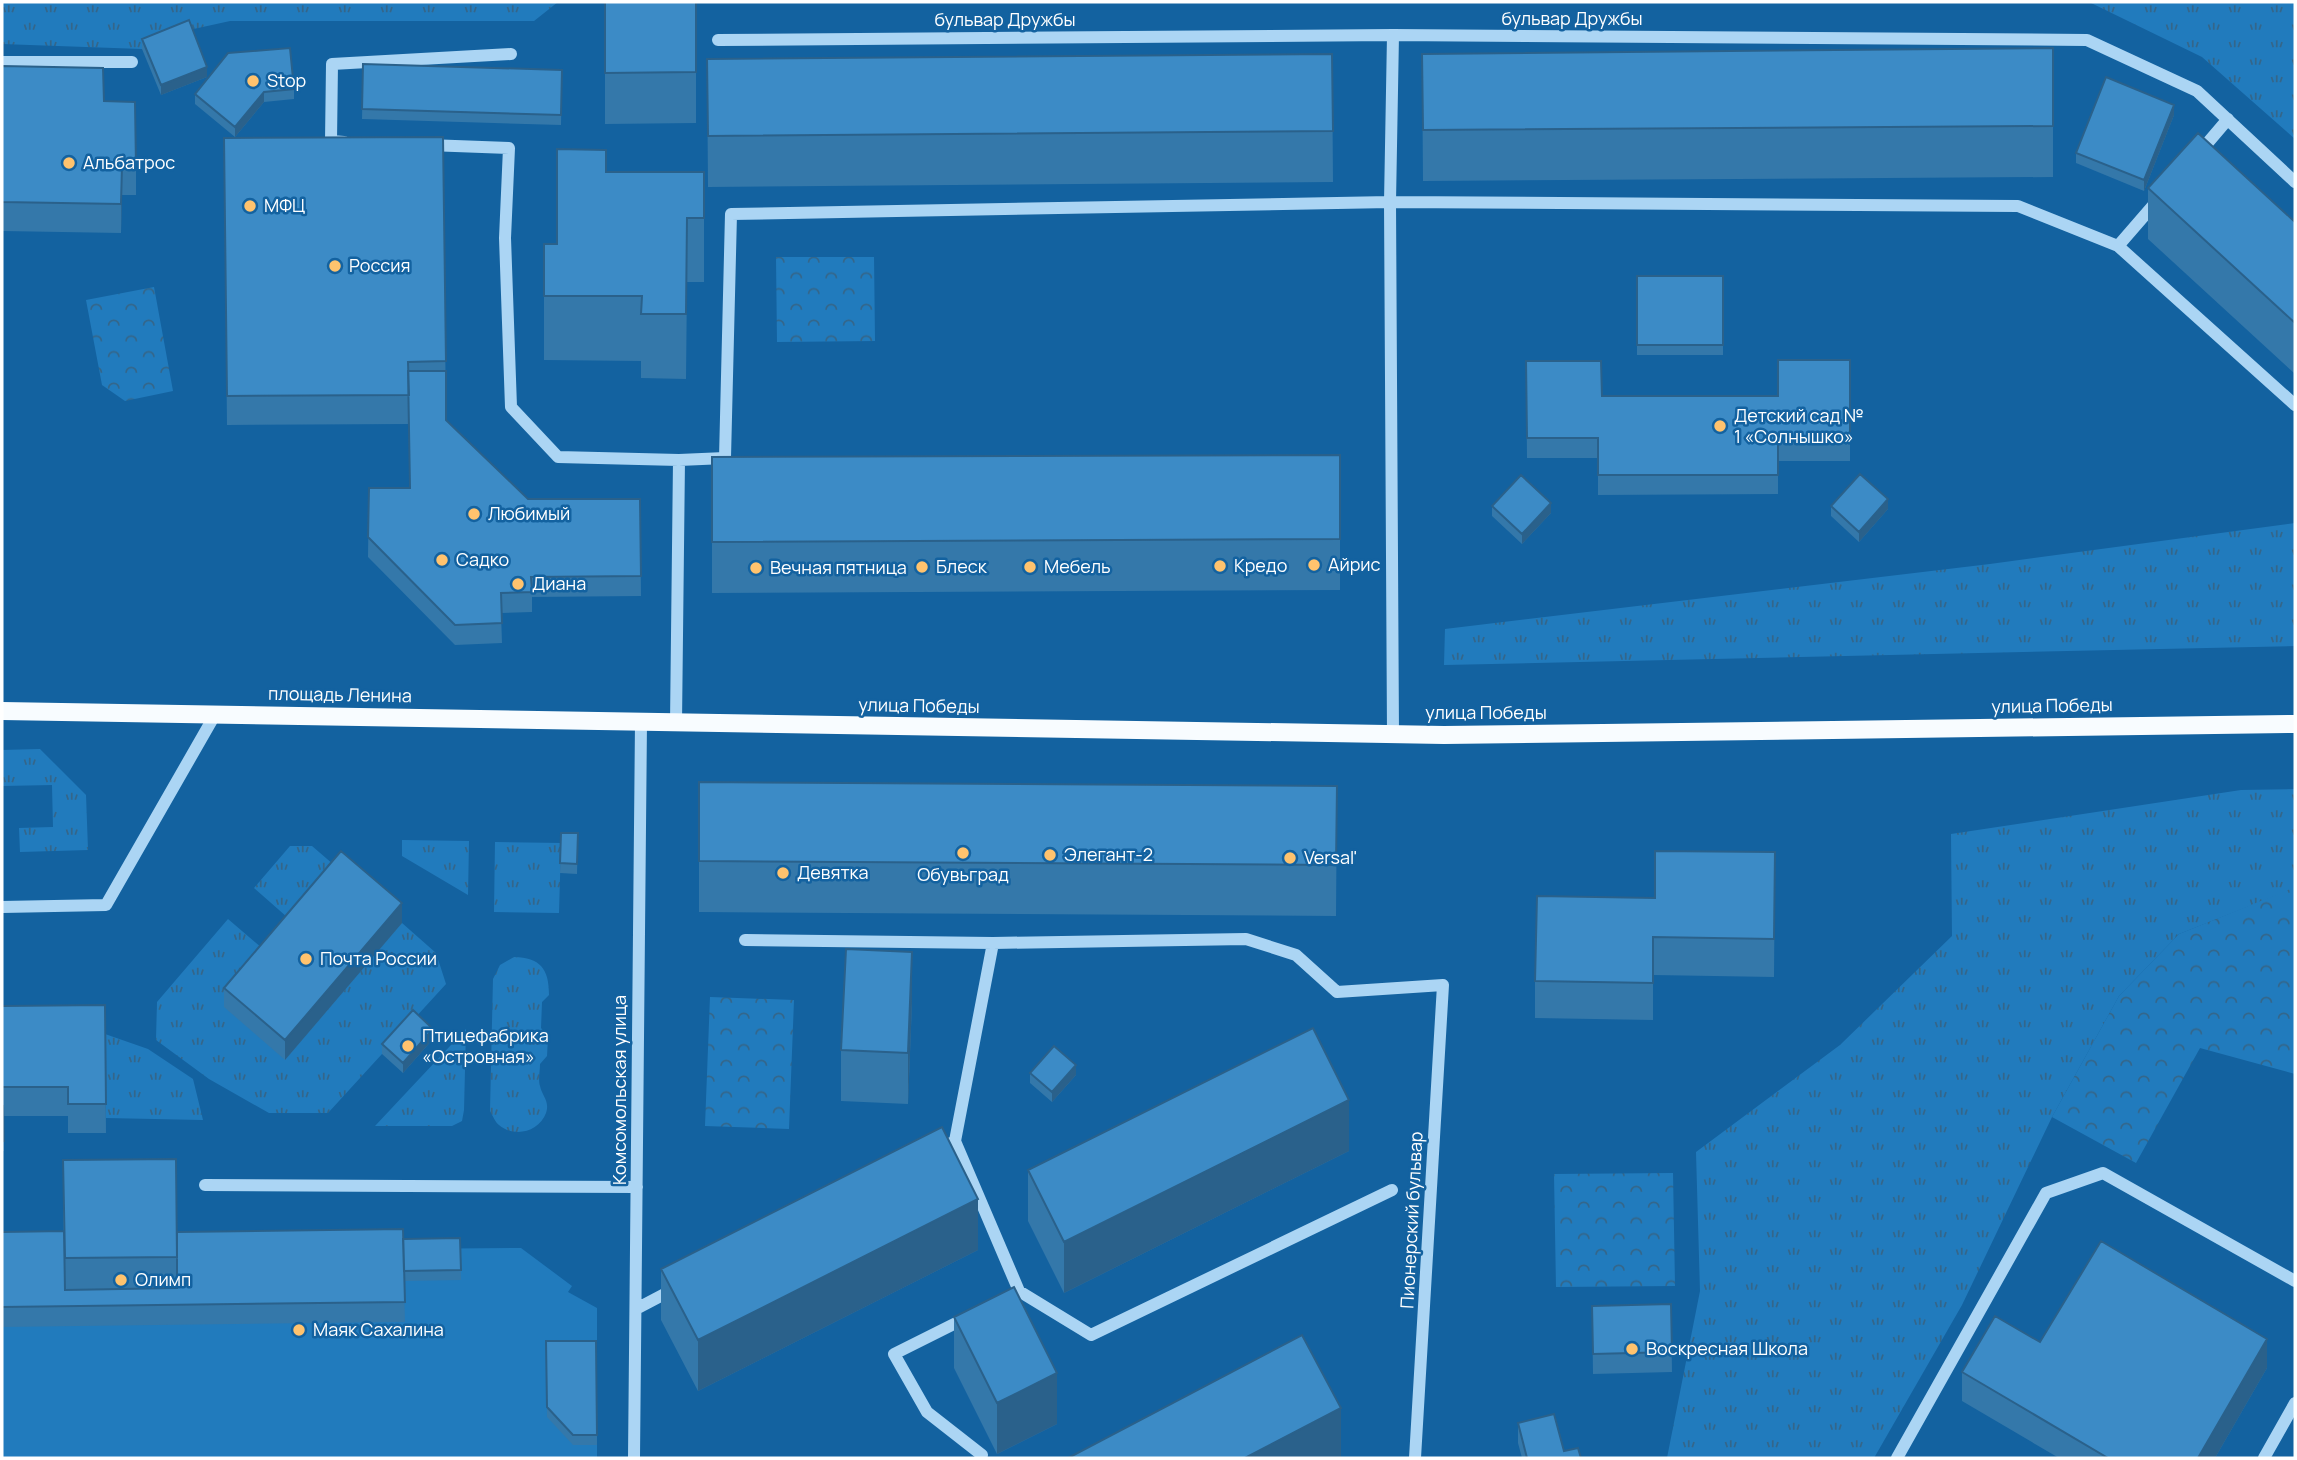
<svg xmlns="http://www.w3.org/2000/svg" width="2297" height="1460" viewBox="0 0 2297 1460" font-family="Manrope,sans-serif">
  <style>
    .grass { fill: url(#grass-tufts) }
    .forest { fill: url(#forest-crowns) }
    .pitch { fill: #217bbd }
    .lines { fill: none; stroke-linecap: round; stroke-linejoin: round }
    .minor { stroke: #abd5f4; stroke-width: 12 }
    .major { stroke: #f8fcff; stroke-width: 18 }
    .wall { fill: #3478aa }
    .shaded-wall { fill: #2a618b }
    .building { fill: #3c8bc6; stroke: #2a618b; stroke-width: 2 }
    .poi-dot { fill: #ffc36e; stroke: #1362a0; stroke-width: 2.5 }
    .labels { text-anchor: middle; stroke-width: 5; stroke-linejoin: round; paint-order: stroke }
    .street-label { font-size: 18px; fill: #fff; stroke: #1362a0 }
    .poi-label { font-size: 18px; fill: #fff; stroke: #1362a0; text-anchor: start }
  </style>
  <defs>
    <pattern id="grass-tufts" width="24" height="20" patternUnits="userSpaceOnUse" patternTransform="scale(1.75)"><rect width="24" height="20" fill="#217bbd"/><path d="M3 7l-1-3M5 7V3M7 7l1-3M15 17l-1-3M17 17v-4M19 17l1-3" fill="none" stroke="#34668a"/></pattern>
    <pattern id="forest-crowns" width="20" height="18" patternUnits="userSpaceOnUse" patternTransform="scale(1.75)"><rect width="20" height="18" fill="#217bbd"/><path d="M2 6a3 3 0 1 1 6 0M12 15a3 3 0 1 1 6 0" fill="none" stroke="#34668a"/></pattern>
  </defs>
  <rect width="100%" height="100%" fill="#1362a0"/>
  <!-- grass -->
  <path class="grass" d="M2,2H558L534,21H230L189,30L142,49L2,44Z
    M2038,2H2295V139L2202,57L2089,2Z
    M2295,523V646L1444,665L1445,629L1990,564Z
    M40,749L86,795L88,850L20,852L19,828L53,827L52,785L2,786V750Z
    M2295,789V888L2179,934L2119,996L2052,1117L1962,1305L1874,1458H1667L1700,1291L1696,1152L1840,1045L1952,936L1951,834L2241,790Z
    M402,840L469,841L468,895L402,856Z
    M495,842L561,843L559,913L494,912Z
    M290,846H312L341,871L295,924L254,888Z
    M228,919L269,954L402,923L436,953L446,984L328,1113H269L209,1079L156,1040L157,1002Z
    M514,957C540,958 549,968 549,995L542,1002L541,1028L548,1037L547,1056L540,1064C540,1071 538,1080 540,1086C542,1096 550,1101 546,1113C539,1132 514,1138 499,1125C495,1122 493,1116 490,1111L493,979L500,965Z
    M466,1029L464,1110L462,1121L452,1126H375Z
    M105,1034L148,1049L193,1079L203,1120L106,1118Z"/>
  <!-- forest -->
  <path class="forest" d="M776,257H874L875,341L777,342Z
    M154,287L173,391L125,401L102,385L86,300Z
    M2293,888H2295V1074L2200,1048L2136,1163L2052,1117L2119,996L2179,934Z
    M710,997L794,1000L789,1129L705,1126Z
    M1673,1173L1675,1286L1556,1287L1554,1174Z"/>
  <!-- pitch -->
  <path class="pitch" d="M176,1210L177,1251L521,1248L572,1286L568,1292L597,1308V1458H2V1251H64L63,1211Z"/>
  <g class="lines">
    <!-- minor -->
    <path class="minor" d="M1393,35L1390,202L1393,734
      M718,40L1393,35L2087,40L2197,91L2295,182
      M2,62H132
      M344,142L331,141L332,64L511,54
      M428,145L509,148L505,238L511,407L558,457L679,460L725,458L731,214L1390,202L2018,206L2118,246L2295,405
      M2199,153L2228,119
      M2118,246L2157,201
      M676,723L679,460
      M2,907L106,905L216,713
      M745,940L993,943L1246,939L1296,955L1337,992L1443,985L1415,1458
      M955,1141L993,943
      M936,1151L955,1141L1019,1291L1003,1299
      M205,1185L637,1187
      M1019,1291L1091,1335L1392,1190
      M636,1309L676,1288
      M968,1317L894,1354L927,1412L982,1455
      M634,1458L641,722
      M1897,1458L2046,1193L2103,1173L2295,1281
      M2264,1458L2295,1403"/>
    <!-- major -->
    <path class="major" d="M2,711L1444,735L2295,724"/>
  </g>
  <!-- wall -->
  <path class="wall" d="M605,2H696V123L605,124Z
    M142,39L207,77L161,95L142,49Z
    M2053,48V177L1423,181L1422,54Z
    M1332,54L1333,182L708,187L707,59Z
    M363,64L562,70L561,125L362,119Z
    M2,66L104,101L136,166V195H122L121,233L2,231Z
    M294,89V99L264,102L235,137L195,104V94Z
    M2174,115L2144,191L2076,163V153Z
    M443,137L446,420L528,499H640L641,596L532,597V612L501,613L502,643L455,645L368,557L369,488H409V424L227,425L224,138Z
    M606,172H704V282H687L686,379L641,378V361L544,360V244H557Z
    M2148,188L2295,222V374L2148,239Z
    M1637,276H1723V355H1637Z
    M1850,360V461H1778V494L1598,495V458H1527L1526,361L1602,396H1778Z
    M1340,455V590L712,593V457Z
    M1492,506L1551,513L1522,544L1492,516Z
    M1831,506L1888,509L1859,542L1831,516Z
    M699,782L1337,786L1336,916L699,912Z
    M561,833H578L577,874L560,873Z
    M1775,852L1774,977L1653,975V1020L1535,1018V981L1655,898Z
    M402,923L285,1060L224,1007V988Z
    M912,1003L908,1104L841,1101V1050Z
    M105,1005L106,1133H68V1116H3L4,1151H2V1006Z
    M433,1039L403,1073L382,1054V1044Z
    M1030,1073L1076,1075L1052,1102L1030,1083Z
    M1349,1151L1064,1293L1028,1221V1170Z
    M63,1160L177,1232L403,1239L460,1238L461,1280L404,1281L405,1322L2,1327V1232L64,1231Z
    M978,1250L698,1391L661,1320V1269Z
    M1671,1304L1672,1372L1593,1374L1592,1306Z
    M954,1317L1057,1424L997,1454L954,1368Z
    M546,1341H596L597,1445H573L547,1417Z
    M2267,1368L2215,1458H2059L1962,1401V1372Z
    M1518,1423L1564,1451L1581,1458H1522L1518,1443Z"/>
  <!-- shaded-wall -->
  <path class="shaded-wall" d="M207,67V77L161,95V85Z
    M264,92V102L235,137V127Z
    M2174,105V115L2144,191V180Z
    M122,166V195L121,233V204Z
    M1888,499V509L1859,542V532Z
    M1551,503V513L1522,544V534Z
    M402,903V923L285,1060V1040Z
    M912,952V1003L908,1104V1053Z
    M433,1029V1039L403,1073V1063Z
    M1076,1065V1075L1052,1102V1092Z
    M1349,1100V1151L1064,1293V1242Z
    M978,1199V1250L698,1391V1340Z
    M2267,1339V1368L2215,1458H2198Z
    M1057,1373V1424L997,1454V1403Z
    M1341,1408V1458H1245Z"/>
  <!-- building -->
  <path class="building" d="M605,2H696V72L605,73Z
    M189,20L207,67L161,85L142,39Z
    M290,48L294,89L264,92L235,127L195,94L228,53Z
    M2053,48V126L1423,130L1422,54Z
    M1332,54L1333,131L708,136L707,59Z
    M363,64L562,70L561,115L362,109Z
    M2,66L103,68L104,101L135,102L136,166H122L121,204L2,202Z
    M2106,77L2174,105L2144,180L2076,153Z
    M2198,133L2295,222V323L2148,188Z
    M443,137L446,361L408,362L409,395L227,396L224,138Z
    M557,149L606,150V172H704V218H687L686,314H641L642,296H544V244H557Z
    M1637,276H1723V345H1637Z
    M1778,360H1850V441H1778V475H1598V438H1527L1526,361H1601L1602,396H1778Z
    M408,371H446V420L528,499H640L641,576L531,577L532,592L501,593L502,623L455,625L368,537L369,488H410Z
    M1340,455V539L712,542V457Z
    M1860,474L1888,499L1859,532L1831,506Z
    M1521,475L1551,503L1522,534L1492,506Z
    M699,782L1337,786L1336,865L699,861Z
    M561,833H578L577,864L560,863Z
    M341,851L402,903L285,1040L224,988Z
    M1655,851L1775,852L1774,939L1653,937V983L1535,981L1537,896L1655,898Z
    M846,949L912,952L908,1053L841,1050Z
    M105,1005L106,1104H68V1087H2V1006Z
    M413,1010L433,1029L403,1063L382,1044Z
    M1313,1028L1349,1100L1064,1242L1028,1170Z
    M1054,1046L1076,1065L1052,1092L1030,1073Z
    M2,1106H3L4,1141H2Z
    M942,1127L978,1199L698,1340L661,1269Z
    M176,1159L177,1257L65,1258L63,1160Z
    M403,1229L405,1302L2,1307V1232L64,1231L65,1290L177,1288V1232Z
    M460,1238L461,1270L404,1271L403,1239Z
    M2101,1241L2267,1339L2198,1458H2108L1962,1372L1995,1316L2040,1342Z
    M1014,1287L1057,1373L997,1403L954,1317Z
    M1671,1304L1672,1352L1593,1354L1592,1306Z
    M1302,1335L1341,1408L1245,1458H1068Z
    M546,1341H596L597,1435H573L547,1407Z
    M1554,1414L1564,1451L1578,1448L1581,1458H1527L1518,1423Z"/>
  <!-- markers -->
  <g class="poi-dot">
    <circle cx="253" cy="81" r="7"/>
    <circle cx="69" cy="163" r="7"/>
    <circle cx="250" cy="206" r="7"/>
    <circle cx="335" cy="266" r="7"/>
    <circle cx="1720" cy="426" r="7"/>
    <circle cx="474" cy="514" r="7"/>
    <circle cx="442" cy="560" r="7"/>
    <circle cx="1314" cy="565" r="7"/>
    <circle cx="1220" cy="566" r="7"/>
    <circle cx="922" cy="567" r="7"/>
    <circle cx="1030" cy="567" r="7"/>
    <circle cx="756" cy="568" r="7"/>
    <circle cx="518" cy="584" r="7"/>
    <circle cx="963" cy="853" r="7"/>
    <circle cx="1050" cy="855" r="7"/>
    <circle cx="1290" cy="858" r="7"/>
    <circle cx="783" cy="873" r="7"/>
    <circle cx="306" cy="959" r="7"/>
    <circle cx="408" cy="1046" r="7"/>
    <circle cx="121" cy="1280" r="7"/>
    <circle cx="299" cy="1330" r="7"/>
    <circle cx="1632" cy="1349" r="7"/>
  </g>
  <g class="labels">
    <!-- street labels -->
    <g class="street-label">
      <text x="1572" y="25">бульвар Дружбы</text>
      <text x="1005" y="26">бульвар Дружбы</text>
      <text transform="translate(340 695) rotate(1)" y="6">площадь Ленина</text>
      <text transform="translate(919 706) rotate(1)" y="6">улица Победы</text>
      <text transform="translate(2052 706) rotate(-1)" y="6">улица Победы</text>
      <text x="1486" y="719">улица Победы</text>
      <text transform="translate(620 1090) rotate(-90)" y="6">Комсомольская улица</text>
      <text transform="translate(1412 1220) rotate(-87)" y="6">Пионерский бульвар</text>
    </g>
    <!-- poi labels -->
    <g class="poi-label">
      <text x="267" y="87">Stop</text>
      <text x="83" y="169">Альбатрос</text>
      <text x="264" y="212">МФЦ</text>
      <text x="349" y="272">Россия</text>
      <text x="1734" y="422">Детский сад №<tspan x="1734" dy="21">1 «Солнышко»</tspan></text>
      <text x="488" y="520">Любимый</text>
      <text x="456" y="566">Садко</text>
      <text x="1328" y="571">Айрис</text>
      <text x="1234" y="572">Кредо</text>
      <text x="936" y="573">Блеск</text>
      <text x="1044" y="573">Мебель</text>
      <text x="770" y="574">Вечная пятница</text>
      <text x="532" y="590">Диана</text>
      <text x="1064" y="861">Элегант-2</text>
      <text x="1304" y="864">Versal'</text>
      <text x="797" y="879">Девятка</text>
      <text x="963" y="881" text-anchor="middle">Обувьград</text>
      <text x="320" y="965">Почта России</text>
      <text x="422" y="1042">Птицефабрика<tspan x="422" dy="21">«Островная»</tspan></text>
      <text x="135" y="1286">Олимп</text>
      <text x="313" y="1336">Маяк Сахалина</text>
      <text x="1646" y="1355">Воскресная Школа</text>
    </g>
  </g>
  <!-- border -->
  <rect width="2297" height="1460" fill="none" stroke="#ffffff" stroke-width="7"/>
</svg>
